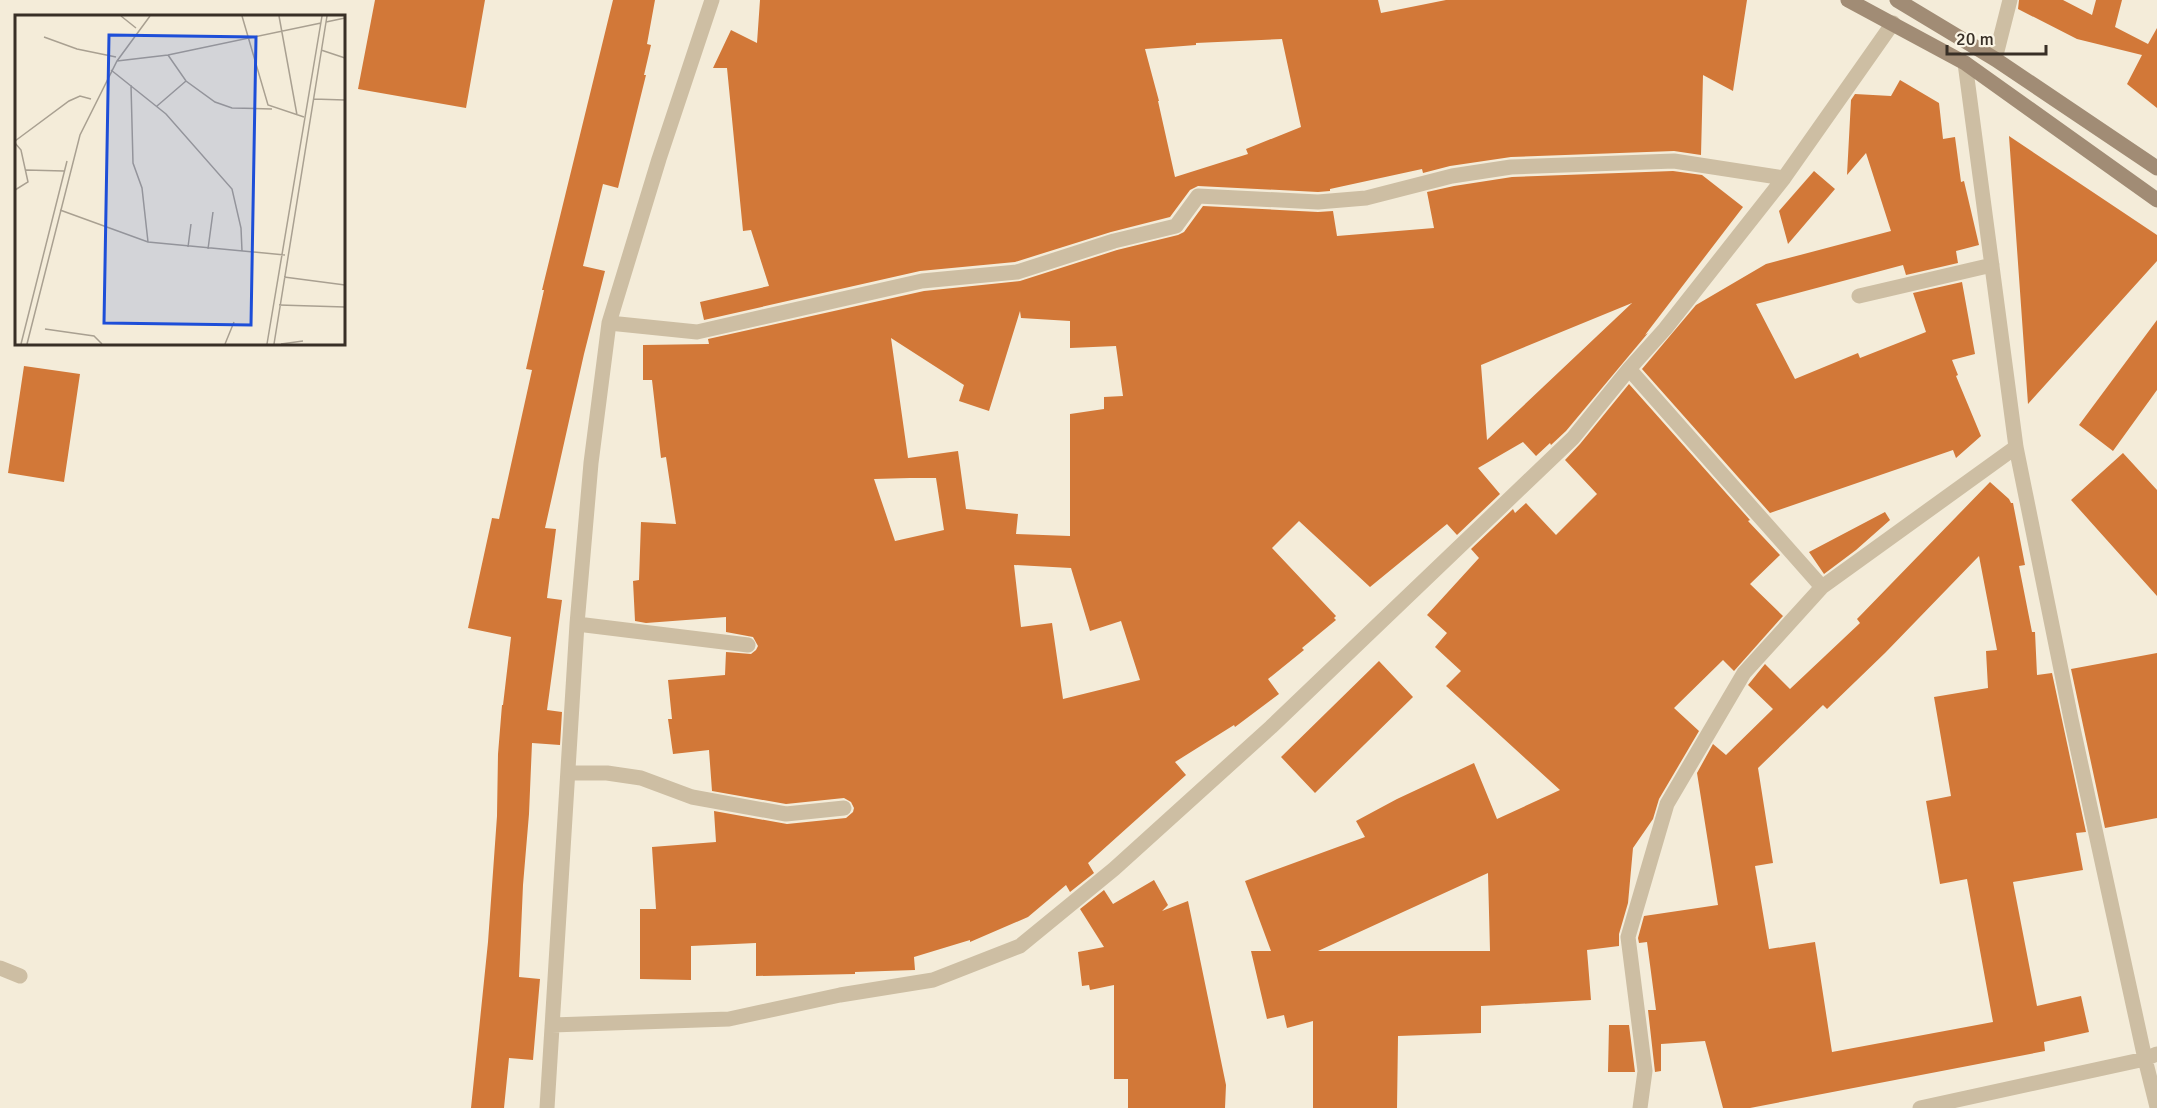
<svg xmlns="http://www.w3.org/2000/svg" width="2157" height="1108" viewBox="0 0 2157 1108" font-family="Signika,sans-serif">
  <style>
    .building { fill: #d27838; fill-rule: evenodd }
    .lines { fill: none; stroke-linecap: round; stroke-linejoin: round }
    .minor { stroke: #cdbea3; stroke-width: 15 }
    .secondary { stroke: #a18c75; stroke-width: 15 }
    .inset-road { fill: none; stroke: #a9a091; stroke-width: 1.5 }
    .view { fill: #1d4ed8; fill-opacity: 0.15; stroke: #1d4ed8; stroke-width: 3 }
    .inset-edge { fill: none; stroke: #382f26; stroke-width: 3 }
  </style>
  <rect width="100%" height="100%" fill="#f4ecd9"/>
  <!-- building -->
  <path class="building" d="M375,0H485L466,108L358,89Z
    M613,0H655L647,44L651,45L644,75H646L618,188L603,184L583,266L605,271L584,354L545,528L556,529L547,598L562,600L547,710L562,712L560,745L532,743L529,814L523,885L519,977L540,979L533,1060L509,1058L504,1108H471L488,942L497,816L498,754L502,705H503L511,637L468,628L492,518L499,519L532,370L526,369L544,290H542Z
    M760,0H1378L1381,13L1446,0H1747L1733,91L1703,75L1701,155L1674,151L1511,157L1450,166L1423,173L1422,169L1330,189V191L1318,192L1198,186L1190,190L1170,217L1111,232L1015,262L920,271L704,320L700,302L769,286L751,230L743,231L727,68H713L731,30L757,43ZM1282,39L1301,127L1246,149L1248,154L1175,177L1158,101H1159L1145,49L1196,45V43Z
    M2019,0H2063L2092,15L2096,0H2122L2115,27L2148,44L2157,28V108L2127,84L2142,55L2077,39L2018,9Z
    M1900,80L1939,103L1943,139L1955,137L1961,182L1964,181L1979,245L1956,251L1958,263L1906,275L1903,265L1756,304L1795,379L1858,353L1860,358L1926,332L1913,293L1962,282L1975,354L1952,360L1958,375L1956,376L1981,436L1956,458L1953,450L1770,513L1642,369L1696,305L1766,264L1891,231L1866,153L1847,175L1851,100L1855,94L1891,96Z
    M2009,136L2157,235V261L2028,404Z
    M1673,171L1702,175L1743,207L1645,335L1648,333L1566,431L1551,445L1550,443L1536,456L1523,442L1478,468L1500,494L1457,535L1447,524L1370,587L1299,521L1272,548L1336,616L1334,618L1336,620L1302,648L1304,650L1268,679L1279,694L1235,727L1234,725L1175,762L1186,775L1088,863L1094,873L1070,892L1066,885L1028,917L970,942V940L914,957L915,970L855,972V974L756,976V943L691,946V980L640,979V909H656L652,847L716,842L714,811L787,824L846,818L853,812L854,808L851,802L844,798L786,804L712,791L709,750L673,754L668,719H672L668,680L725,675L726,652L751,654L756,650L758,646L753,637L726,632V617L646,623L635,621L633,581L639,580L641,522L676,524L666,457L661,458L652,380H643V345L709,344L708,339L924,291L1020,281L1117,250L1178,235L1184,232L1203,206L1318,212L1333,211L1337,236L1434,228L1427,192L1454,186L1512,177ZM1632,303L1487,440L1481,365ZM1020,311L1021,318L1070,321V348L1116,346L1123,396L1104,397V409L1070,414V536L1016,534L1018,514L966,509L958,451L908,458L891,338L964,385L959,401L989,411ZM910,478H936L944,530L895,541L874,479ZM1014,565L1071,568L1090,631L1121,621L1140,680L1063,699L1052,623L1021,627Z
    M1814,171L1835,189L1788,244L1779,211Z
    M2157,320V390L2113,451L2079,425Z
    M24,366L80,374L64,482L8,473Z
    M1629,384L1750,520L1748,521L1780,555L1750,584L1783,616L1734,671L1723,660L1674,708L1699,731L1659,799L1653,819L1633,848L1628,903L1619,934V946L1587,950L1591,1000L1481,1006V1033L1398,1036L1397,1108H1313V1021L1287,1028L1284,1015L1267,1019L1251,951H1271L1245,881L1365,837L1356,821L1397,799L1474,763L1497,819L1560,790L1446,686L1461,671L1435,647L1447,633L1427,615L1479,558L1471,549L1513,509L1515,513L1526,503L1556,535L1597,494L1565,460L1580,444ZM1488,873L1490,951H1318Z
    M2123,453L2157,490V596L2071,500Z
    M1990,482L2009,499L2011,503H2013L2025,565L2019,566L2032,632H2035L2037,675L2052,673L2086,832L2076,833L2083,870L2013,882L2037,1006L2081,996L2089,1032L2044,1042L2045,1051L1750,1108H1723L1705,1041L1661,1044V1071L1655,1072L1648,1010H1656L1647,942L1639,943L1638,938L1644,916L1718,905L1697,773L1713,744L1726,755L1773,709L1748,685L1765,664L1790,689L1860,623L1857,619ZM1979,556L1997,650L1986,651L1988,688L1934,697L1951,796L1926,801L1940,884L1967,879L1993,1022L1832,1052L1815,942L1769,949L1755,866L1773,863L1758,768L1823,705L1827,709L1885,653Z
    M1885,512L1890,520L1856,550L1824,574L1809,552Z
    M2157,653V818L2105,828L2071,669Z
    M1379,661L1413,697L1315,793L1281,757Z
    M1154,880L1168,905L1162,911L1188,901L1226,1085L1225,1108H1128V1079H1114V985L1090,990L1089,985L1082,986L1078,952L1104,947L1080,909L1104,890L1113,904Z
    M1609,1025H1629L1635,1072H1608Z"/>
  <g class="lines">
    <!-- minor -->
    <path class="minor" d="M1995,59L2010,0
      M1965,63L2016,447L2071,719L2145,1059L2157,1107
      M1859,296L1992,265
      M609,323L697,332L922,281L1017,272L1114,241L1176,226L1198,196L1318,202L1366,198L1452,176L1511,167L1674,161L1784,178
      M1629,369L1822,587
      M577,624L748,645
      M569,773H607L641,778L692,797L786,814L844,808
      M0,968L20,976
      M552,1025L729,1019L840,995L933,980L1020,946L1114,869L1271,727L1573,438L1629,369L1665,329L1784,178L1893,23
      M547,1108L577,624L591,463L609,323L659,159L712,0
      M1640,1108L1645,1071L1628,937L1667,804L1744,673L1822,587L2016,447
      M1920,1108L2145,1059L2157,1054"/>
    <!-- secondary -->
    <path class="secondary" d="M1848,0L1965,63L2157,200
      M1897,0L1995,59L2157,168"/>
  </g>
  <!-- overview -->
  <g transform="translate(15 15)">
    <rect width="330" height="330" fill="#f4ecd9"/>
    <path class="inset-road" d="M106,1L121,13M227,1L253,90L289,102M264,1L282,100M311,7L330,3M29,22L62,34L101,42M306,35L330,43M153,40L171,66L200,87L217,93L257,94M102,46L153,40L306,8M96,55L151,99L217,174L226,213L227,236M116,70L118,148L127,173L133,227M298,84L330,85M142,91L171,66M0,126L54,86L65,81L76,84M0,128L6,135L13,167L0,175M11,155L49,156M45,195L133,227L270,240M173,232L176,209M193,234L198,197M269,262L330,270M264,290L330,292M30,314L79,321L87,329M6,329L52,146M12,329L65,120L102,46L135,1M210,329L219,307M252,329L307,1M259,329L312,1M266,329L288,326"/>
    <path class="view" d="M94,20L241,22L236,310L89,308Z"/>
    <rect width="330" height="330" class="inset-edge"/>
  </g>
  <!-- scale -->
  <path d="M1947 45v9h99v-9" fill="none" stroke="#382f26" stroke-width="3"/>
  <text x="1956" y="45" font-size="18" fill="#382f26" stroke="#fbf5e5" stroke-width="4.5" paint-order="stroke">20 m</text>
</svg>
